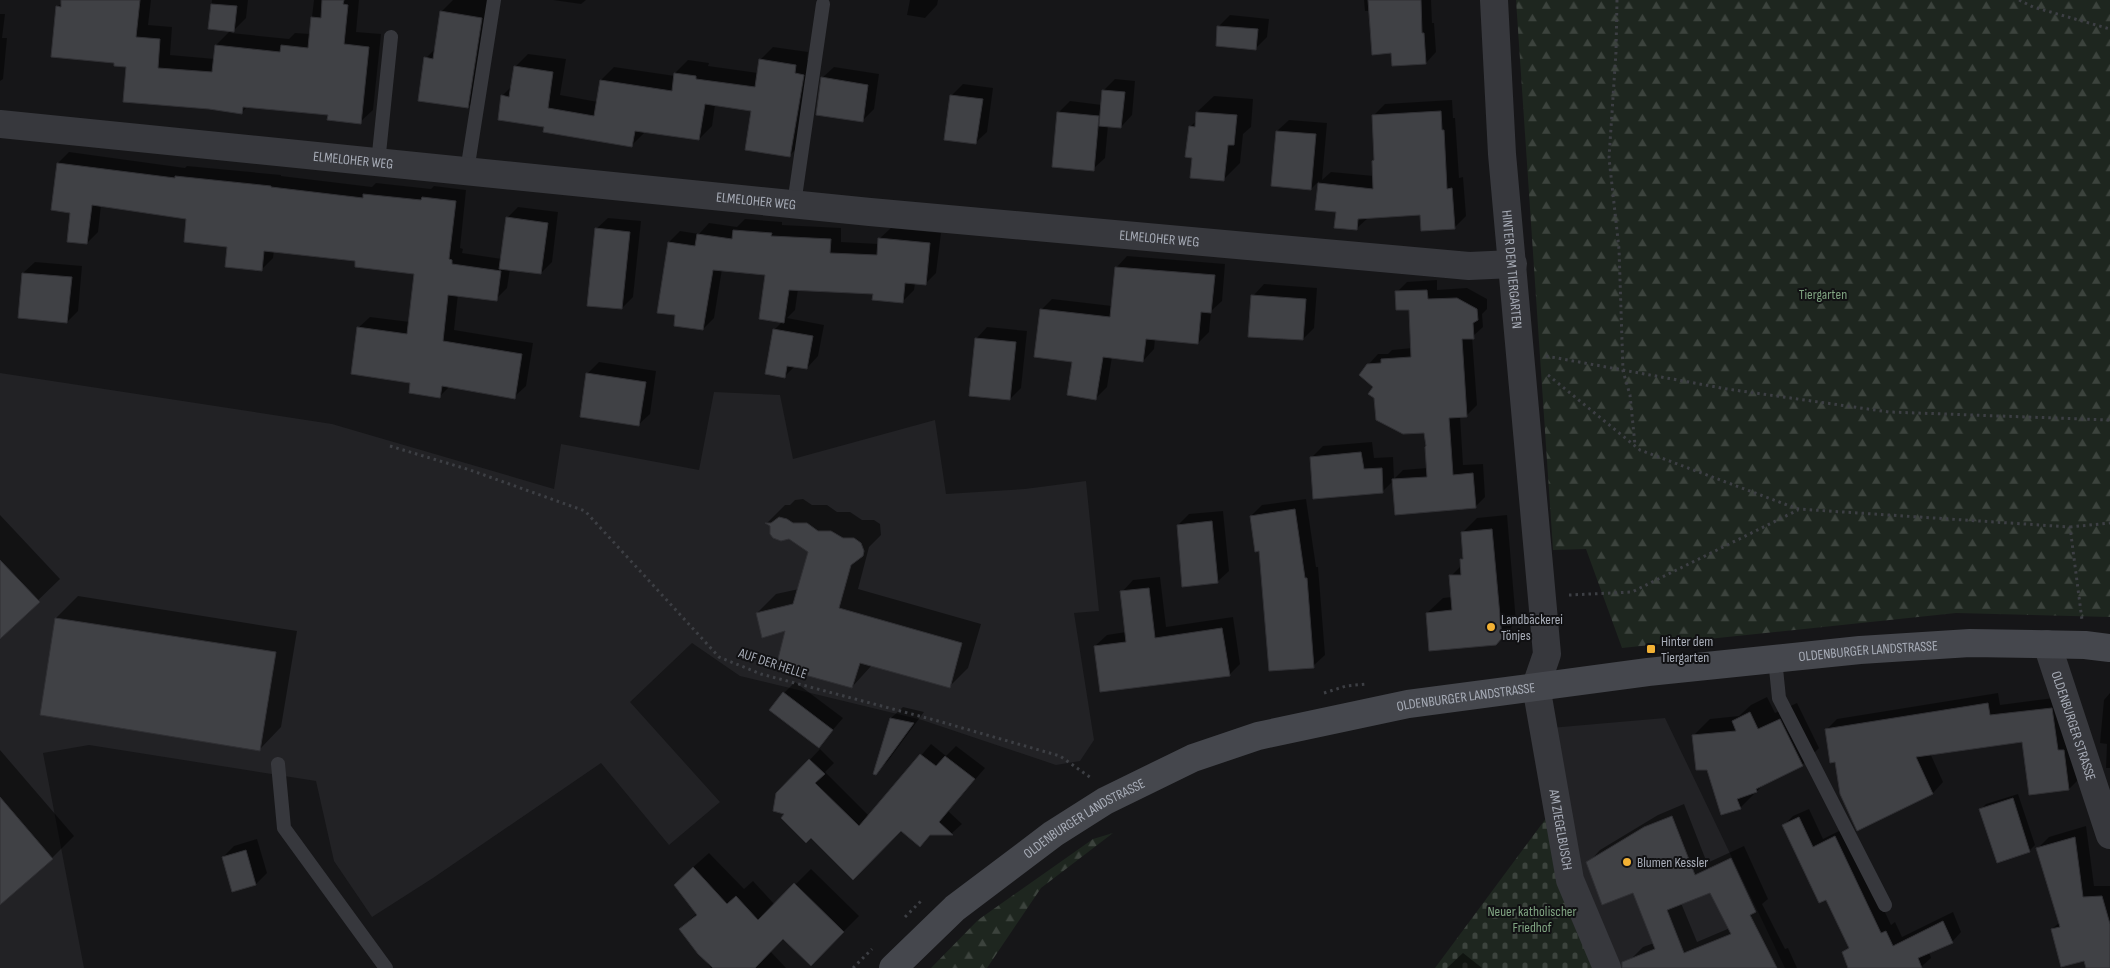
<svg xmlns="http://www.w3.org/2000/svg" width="2110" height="968" viewBox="0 0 2110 968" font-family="'Sofia Sans Condensed',sans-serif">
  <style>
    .built { fill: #222225 }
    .forest { fill: url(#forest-firs) }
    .cemetery { fill: url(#cemetery-stones) }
    .shadow { fill: #0007; fill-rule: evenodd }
    .building { fill: #404145; stroke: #303034; fill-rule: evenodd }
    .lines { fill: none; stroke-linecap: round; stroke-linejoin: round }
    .path { stroke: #3d3f44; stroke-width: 3; stroke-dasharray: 2.5 4; stroke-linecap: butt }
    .lane { stroke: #37383d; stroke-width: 14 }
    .street { stroke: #37383d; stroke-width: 28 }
    .secondary { stroke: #45474d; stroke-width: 28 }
    .poi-dot { fill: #f2b134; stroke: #111113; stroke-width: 2 }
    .labels { text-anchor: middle; stroke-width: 4; stroke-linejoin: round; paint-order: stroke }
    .street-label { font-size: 14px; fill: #a8adb8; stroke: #111113 }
    .park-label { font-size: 14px; fill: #7fa381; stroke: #111113 }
    .poi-label { font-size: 14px; fill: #a8adb8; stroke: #111113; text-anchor: start }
  </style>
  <defs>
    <pattern id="forest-firs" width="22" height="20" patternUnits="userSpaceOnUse" patternTransform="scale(1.25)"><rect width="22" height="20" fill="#1e261f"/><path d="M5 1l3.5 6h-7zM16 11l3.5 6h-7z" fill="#3c433d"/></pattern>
    <pattern id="cemetery-stones" width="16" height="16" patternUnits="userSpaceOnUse" patternTransform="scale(1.25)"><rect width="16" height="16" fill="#1e261f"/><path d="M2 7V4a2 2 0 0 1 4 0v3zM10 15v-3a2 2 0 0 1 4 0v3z" fill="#3c433d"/></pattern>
  </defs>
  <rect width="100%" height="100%" fill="#161618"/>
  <!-- built -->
  <path class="built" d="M0,373L332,424L554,489L561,444L699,470L714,392L780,395L793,459L935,420L946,494L1025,489L1086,481L1099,611L1074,613L1094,740L1080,761L1056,765L922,720L740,676L692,643L630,702L720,802L669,845L601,763L433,878L372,917L334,861L316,781L89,745L43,753L84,968H0Z
    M1665,718L1785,968H1617L1573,860L1550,728Z"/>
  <!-- forest -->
  <path class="forest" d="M1516,0H2110V617L1956,613L1622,648L1586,549L1553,550Z
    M1113,833L1041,888L987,968H931L978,920L1093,839Z"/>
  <!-- cemetery -->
  <path class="cemetery" d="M1547,817L1603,968H1435Z"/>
  <!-- shadow -->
  <path class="shadow" d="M64,0H151L148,25L172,27L170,55L215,59L216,45L231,30L209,28L212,0H248L246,18L231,33L289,39L295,33L310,34L314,0H359L356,32L381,34L373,110L360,122L329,114L248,106L242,112L127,66L58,7Z
    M453,0H491L485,90L468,107L426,58L436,48L441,12Z
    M553,0H586L581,4Z
    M910,0H938L937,5L925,18L907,15Z
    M1364,0H1431L1432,23H1434L1436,52L1426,63L1393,52L1370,11H1365Z
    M0,14H5L2,38H7L3,79L0,81Z
    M1230,15L1269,19L1267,37L1256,48L1219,26Z
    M773,47L808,52L807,60L816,62L802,143L789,156L752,110L715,105L712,126L699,139L645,132L632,145L546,126L502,96L512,86L515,67L528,54L566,59L560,95L598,102L601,80L614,67L675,76V73L688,60L709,63L708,66L758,73L760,60Z
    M834,67L879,74L874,109L862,121L822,78Z
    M1115,79L1135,81L1132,115L1121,127L1108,125L1105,158L1093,169L1059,112L1070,101L1102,105L1104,90Z
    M963,84L993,88L987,132L975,143L952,95Z
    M1214,96L1253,99L1251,127L1243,134L1240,163L1224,179L1194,156L1190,127L1197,120V112Z
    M1452,100L1453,118H1455L1459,178L1463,177L1466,216L1454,228L1422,214L1369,217L1356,229L1337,211L1316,209L1319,181L1311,189L1273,185L1277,131L1289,120L1327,123L1322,180L1331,172L1374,176L1373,161L1376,158L1373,116L1385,104Z
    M69,152L185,168L187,166L281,175V176L372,187L376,183L431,189L434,186L466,190L460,248L463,249L462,253L502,259L507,218L518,207L558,212L552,262L541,273L510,269L507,288L496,299L458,294L454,330L533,343L526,386L514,397L450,386L439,397L412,382L358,328L370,317L410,322L415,273L357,260L274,250L273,258L262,269L188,218L101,205L98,232L87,243L72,212L58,163Z
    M608,218L641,221L633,297L622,308L596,229Z
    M745,219L782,222V225L841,228V242L879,244V239L891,228L941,233L936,273L925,284L915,283L914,290L903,301L874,293L798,289L795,310L787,318L824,325L818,356L807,368L795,366L785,376L774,330L783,321L766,274L722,269L714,318L703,329L677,314L669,242L680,231L699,234L709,223L737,227Z
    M1127,256L1225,264L1222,301L1211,311L1209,332L1198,343L1155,339L1154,349L1143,361L1112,357L1107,387L1096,398L1041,310L1052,299L1112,306L1116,268Z
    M35,262L82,266L78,311L67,322L23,273Z
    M1437,280V290L1467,288L1487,299V309L1482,314L1483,327L1472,337L1477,405L1467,415L1460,416L1463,465L1483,464L1485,497L1475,507L1393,481L1382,492L1311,458L1323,446L1372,442L1374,458L1393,457L1394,479L1403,470L1427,468V446L1425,431L1374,386L1368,365L1378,354H1388L1392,350L1412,348L1410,309L1397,292L1407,282Z
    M1264,284L1317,288L1314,328L1303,339L1253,296Z
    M987,327L1027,331L1021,388L1010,399L976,339Z
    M599,362L656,371L650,414L638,425L588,373Z
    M803,499L812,505H827L837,512H850L862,520H874L880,524L881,535L869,547L858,589L981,624L968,668L949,687L872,665L852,687L787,630L757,613L776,594L799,589L809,551L767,523L785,505H790L795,500Z
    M1306,499L1316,567H1318L1325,655L1313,666L1260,550L1251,516L1262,505Z
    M1223,511L1229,571L1217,582L1178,525L1189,514Z
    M0,515L60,579L0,637Z
    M1507,515L1516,622L1496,644L1427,613L1443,598L1452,597L1451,576L1462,565L1461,559L1464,556L1462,533L1477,518Z
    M1160,577L1166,627L1233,617L1240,664L1229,675L1095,646L1107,635L1126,632L1122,592L1133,580Z
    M78,596L297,631L281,727L260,749L56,618Z
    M795,682L843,718L819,746L784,693Z
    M1998,693L2000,705L2062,697L2080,778L2069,789L2023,741L1930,753L1943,782L1933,793L1836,761L1826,730L1837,719Z
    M2110,693V768H2106L2107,744L2100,743L2104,700Z
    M1767,697L1775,713L1797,703L1819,748L1802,765L1765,783L1740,808L1708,768L1694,735L1710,719L1739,716L1751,705Z
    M903,707L924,712L887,762L875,773L891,718Z
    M931,744L946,756L956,746L985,768L948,811L962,824L952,833H931L901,830L853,878L787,814L778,794L820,749L834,763L825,772L869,816Z
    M0,750L74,836L52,858L0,903Z
    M2018,794L2035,845L2029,851L1981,809L1986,804Z
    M1684,804L1707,863L1744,846L1768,899L1762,904L1785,949L1788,948L1797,968H1634L1630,960L1643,947L1654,943L1634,891L1588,863L1600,850L1658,815ZM1711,891L1730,928L1697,942L1681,903Z
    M1809,809L1823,839L1845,828L1891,925L1895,922L1902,937L1953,912L1961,932L1952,942L1929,952L1931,958L1920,968H1851L1843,952L1850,946L1827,898L1783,826L1793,816Z
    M2086,826L2094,886H2110V968H2087L2084,960L2052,929L2060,922L2038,848L2049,837Z
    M257,839L267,873L256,884L223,857L234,846Z
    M709,853L744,889L753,881L775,905L811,869L859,916L811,964L783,937L770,951L786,968H711L681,929L697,913L691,869Z
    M1463,953L1482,968H1447Z"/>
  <!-- building -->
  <path class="building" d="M61,0H140L136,37L160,39L158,68L212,72L215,45L280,52L281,45L308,48L311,17L321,18L322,0H344L343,4L348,5L344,44L369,47L361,124L327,120L328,115L243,107L242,114L209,109L123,102L126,67L114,66V63L51,57L56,6L61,7Z
    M1368,0H1421L1422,33H1424L1426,64L1392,66L1391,53L1372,55Z
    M211,4L237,6L234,32L208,29Z
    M440,11L482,18L468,108L418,101L424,57L433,59Z
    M1217,26L1258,29L1256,50L1216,46Z
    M759,59L796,65L795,73L804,75L790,157L745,150L751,111L705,104L699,140L635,131L632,147L543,132L544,127L498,120L501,95L509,97L514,66L553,72L548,108L594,116L600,80L672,91L674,73L696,76V79L755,87Z
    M821,77L868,85L863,122L816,115Z
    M1102,90L1125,92L1121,128L1099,126Z
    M950,95L983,99L976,144L944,140Z
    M1441,111L1442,130H1444L1447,189L1452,188L1455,229L1421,231L1420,215L1358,219L1357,230L1334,228L1336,212L1315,210L1318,183L1373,189L1372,161L1374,160L1372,115Z
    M1057,112L1099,116L1094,171L1052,167Z
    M1196,112L1237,115L1234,145H1228L1224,181L1190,178L1192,158L1185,157L1189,126L1195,127Z
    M1276,131L1316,134L1311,190L1271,186Z
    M57,163L175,178V176L271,186V187L363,198V194L421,200L422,197L456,201L449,259L452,260V264L501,271L497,301L448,295L443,341L522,354L515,399L442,386L440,398L409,393L410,383L351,374L357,327L407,334L414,274L355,267V261L264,251L262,271L225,267L227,247L184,242L186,219L92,205L87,244L67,242L70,213L51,210Z
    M506,217L548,223L541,274L499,269Z
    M595,228L630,232L622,309L587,306Z
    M733,230L772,233L771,236L831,239L830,253L877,255L878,238L930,243L926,285L905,283L903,303L872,300L873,294L789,290L784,323L759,319L765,275L713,270L703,330L674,326L675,315L657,313L668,242L695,246L697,234L732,239Z
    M1115,267L1215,275L1211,313L1201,312L1198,344L1146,339L1143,362L1103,357L1096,400L1067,395L1072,362L1034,357L1040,309L1110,317Z
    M22,273L72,277L67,323L18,318Z
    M1427,290L1428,299L1457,298L1477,309L1478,320L1473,323L1474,339H1462L1467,417L1449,418L1453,475L1473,473L1476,508L1395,515L1392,479L1427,477L1425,447L1426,446L1424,433L1403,434L1376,420L1374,398L1368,394L1373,387L1359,375L1367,364L1381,363V359L1411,357L1409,310H1396L1395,291Z
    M1251,295L1306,299L1303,340L1248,337Z
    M773,329L813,336L807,369L787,366L785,378L765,374Z
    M975,338L1016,342L1010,400L969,396Z
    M586,373L646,382L639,426L580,417Z
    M1361,452L1364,469L1382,468L1383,493L1313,499L1310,457Z
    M1295,509L1305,578H1307L1314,668L1269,671L1259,551L1255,552L1250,516Z
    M779,517L787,519L793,523H807L818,531H831L843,538H854L861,543L864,551L863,556L851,565L839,608L962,643L950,688L860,663L852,688L776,667L785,631L762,638L756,613L793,604L808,552L789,539L781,541L773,538L770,534V526L765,523H771Z
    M1212,521L1218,583L1182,587L1177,525Z
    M1492,529L1502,638L1496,645L1429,651L1426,613L1452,610L1449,575H1461L1460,559H1463L1461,532Z
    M0,560L40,602L0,639Z
    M1149,588L1155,638L1222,628L1230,676L1100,692L1094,646L1126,642L1120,591Z
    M55,618L276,652L260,751L40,715Z
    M783,692L833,730L819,748L769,710Z
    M1988,703L1990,715L2052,708L2058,750H2064L2069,790L2029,795L2022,742L1916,757L1933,794L1857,831L1840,794L1835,762L1830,763L1825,729Z
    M1750,712L1758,729L1780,719L1803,766L1756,789L1757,792L1737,799L1741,809L1721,815L1707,770H1696L1692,735L1736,731L1732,721Z
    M890,718L914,723L876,775L873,774Z
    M920,754L936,766L945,756L975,779L939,822L953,835H930L920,847L901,831L853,880L811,838L806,843L781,818L784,814L773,811L776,793L809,759L825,774L815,783L859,826Z
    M0,797L53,859L0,905Z
    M2013,798L2030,852L1997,863L1979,809Z
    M1672,816L1695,875L1731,858L1756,912L1750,915L1777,968H1622V962L1655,949L1633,893L1602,905L1586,862L1644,827ZM1710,893L1731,934L1684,953L1667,910Z
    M1799,817L1813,847L1835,836L1881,933L1886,931L1893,946L1943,921L1953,943L1918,958L1922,968H1848L1842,952L1849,948L1826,900L1819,903L1782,825Z
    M2075,837L2083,897L2102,896L2110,924V968H2086L2084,961L2061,967L2051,929L2060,927L2036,848Z
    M246,850L256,885L232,892L222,857Z
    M693,867L727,904L736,896L758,920L794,883L844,932L811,966L783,939L755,968H713L698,954L679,929L697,915L674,885Z"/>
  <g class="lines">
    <!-- path -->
    <path class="path" d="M1617,0L1616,52L1609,158L1619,249L1623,371L1630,395L1635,445
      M2019,0L2033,7L2110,29
      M1546,356L1727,389L1889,412L2110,420
      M1548,375L1640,450L1798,509L2070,527L2082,620
      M390,446L470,470L585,511L719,657L761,674L938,721L1060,756L1091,778
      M2070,527L2110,523
      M1569,595L1632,592L1798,510
      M1324,693L1346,686L1366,684
      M905,917L922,900
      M853,968L872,949"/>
    <!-- lane -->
    <path class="lane" d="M378,163L391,37
      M467,171L494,0
      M794,204L823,4
      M1775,659L1779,698L1885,905
      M278,764L284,828L386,968"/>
    <!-- street -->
    <g class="street">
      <path id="s1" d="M1494,0L1502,154L1547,654L1536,686L1570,880L1607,968"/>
      <path id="s2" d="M0,124L870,212L1469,266L1513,264"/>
      <path id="s3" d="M2047,644L2110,835"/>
    </g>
    <!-- secondary -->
    <path class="secondary" id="s4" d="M893,968L955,908L1053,834L1105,801L1193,758L1258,736L1408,704L1648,672L1860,650L1970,643L2085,645L2110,648"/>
  </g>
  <!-- markers -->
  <g class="poi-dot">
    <circle cx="1491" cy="627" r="5"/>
    <rect x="1646" y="644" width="10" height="10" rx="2.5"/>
    <circle cx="1627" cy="862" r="5"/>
  </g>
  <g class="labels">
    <!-- street labels -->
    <g class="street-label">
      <text dy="5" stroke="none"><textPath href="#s2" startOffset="355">ELMELOHER WEG</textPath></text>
      <text dy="5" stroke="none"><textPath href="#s2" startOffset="760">ELMELOHER WEG</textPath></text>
      <text dy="5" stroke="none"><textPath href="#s2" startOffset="1165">ELMELOHER WEG</textPath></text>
      <text dy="5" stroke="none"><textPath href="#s1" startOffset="270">HINTER DEM TIERGARTEN</textPath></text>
      <text dy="5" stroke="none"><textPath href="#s4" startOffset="1054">OLDENBURGER LANDSTRASSE</textPath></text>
      <text transform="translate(773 663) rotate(18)" y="5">AUF DER HELLE</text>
      <text dy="5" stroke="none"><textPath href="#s4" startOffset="649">OLDENBURGER LANDSTRASSE</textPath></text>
      <text dy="5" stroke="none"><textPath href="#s3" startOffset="86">OLDENBURGER STRASSE</textPath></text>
      <text dy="5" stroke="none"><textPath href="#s4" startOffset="244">OLDENBURGER LANDSTRASSE</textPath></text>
      <text dy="5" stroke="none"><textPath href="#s1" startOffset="836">AM ZIEGELBUSCH</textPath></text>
    </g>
    <!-- park labels -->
    <g class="park-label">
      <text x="1823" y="299">Tiergarten</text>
      <text x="1532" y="916">Neuer katholischer<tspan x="1532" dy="16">Friedhof</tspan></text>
    </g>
    <!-- poi labels -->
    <g class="poi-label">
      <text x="1501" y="624">Landbäckerei<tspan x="1501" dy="16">Tönjes</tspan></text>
      <text x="1661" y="646">Hinter dem<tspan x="1661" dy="16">Tiergarten</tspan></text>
      <text x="1637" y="867">Blumen Kessler</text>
    </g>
  </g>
</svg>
